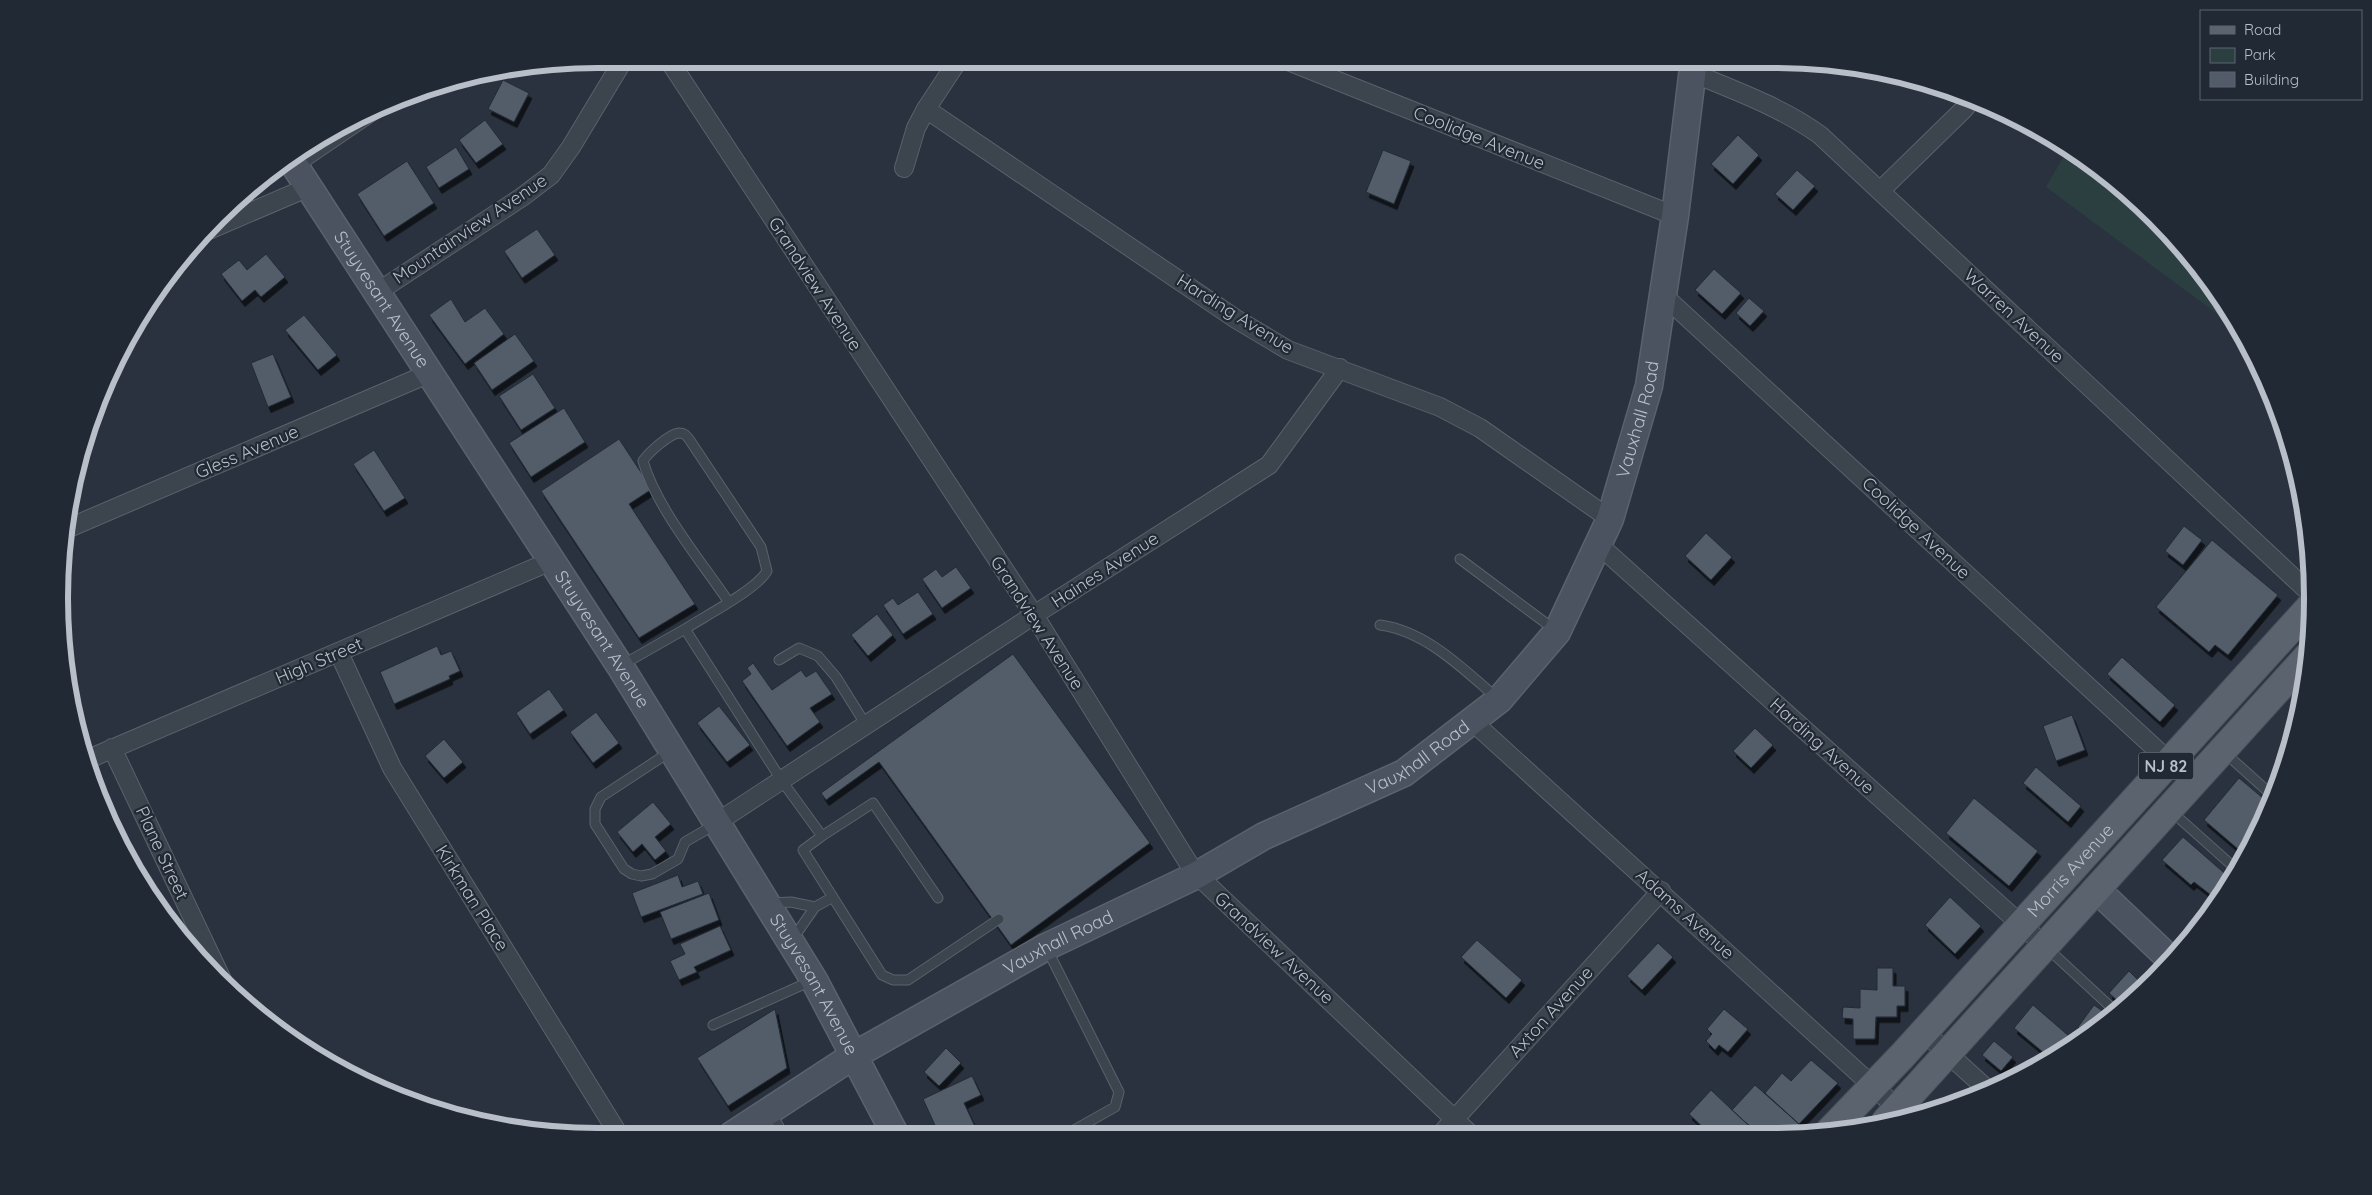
<svg xmlns="http://www.w3.org/2000/svg" width="2372" height="1195" viewBox="0 0 2372 1195" font-family="Quicksand,sans-serif">
  <style>
    .green { fill: #2b3f40 }
    .building { fill: #525b69; stroke: #232b36; filter: url(#shadow) }
    .lines { fill: none; stroke-linecap: round; stroke-linejoin: round }
    .lane-casing { stroke: #5a626c; stroke-width: 11 }
    .street-casing { stroke: #5a626c; stroke-width: 20 }
    .secondary-casing { stroke: #5a626c; stroke-width: 29 }
    .primary-casing { stroke: #464d58; stroke-width: 30 }
    .lane { stroke: #3c444e; stroke-width: 9 }
    .street { stroke: #3c444e; stroke-width: 18 }
    .secondary { stroke: #4b5361; stroke-width: 26 }
    .primary { stroke: #5b636e; stroke-width: 28 }
    .labels { text-anchor: middle; stroke-width: 4.5; stroke-linejoin: round; paint-order: stroke }
    .shield { fill: #212934; stroke: #8b929c; stroke-width: 1 }
    .shield-label { font-size: 16px; font-weight: bold; fill: #b9bfc9 }
    .street-label { font-size: 18px; fill: #b9bfc9; stroke: #212934 }
    .rim { fill: none; stroke: #b9bfc9; stroke-width: 6 }
  </style>
  <defs>
    <filter id="shadow"><feDropShadow dx="3" dy="5.5" stdDeviation="0" flood-color="#0009"/></filter>
  </defs>
  <rect width="100%" height="100%" fill="#29323e"/>
  <!-- green -->
  <path class="green" d="M2068,149L2102,170L2179,242L2243,333L2046,187Z"/>
  <!-- building -->
  <path class="building" d="M503,80L529,93L514,122L488,109Z
    M485,120L503,144L476,163L459,140Z
    M1738,135L1759,155L1733,184L1711,164Z
    M456,147L469,169L439,188L426,167Z
    M1383,150L1411,161L1394,204L1366,192Z
    M407,161L434,203L384,236L357,194Z
    M1797,170L1815,186L1793,210L1775,194Z
    M537,229L555,255L522,278L504,251Z
    M266,254L285,277L261,297L255,290L242,301L221,274L239,260L247,270Z
    M1714,269L1741,293L1722,314L1695,290Z
    M1749,298L1764,311L1750,326L1736,313Z
    M451,299L465,322L485,308L504,334L465,364L429,315Z
    M304,315L337,355L318,370L285,330Z
    M515,334L534,361L492,390L474,363Z
    M273,354L291,397L268,407L251,363Z
    M533,374L555,408L521,430L499,396Z
    M564,408L585,442L531,477L509,443Z
    M619,439L652,489L629,504L695,604L639,638L541,491Z
    M374,450L405,498L384,511L353,464Z
    M2184,526L2202,540L2183,565L2165,551Z
    M1706,533L1732,557L1711,580L1685,556Z
    M2212,540L2278,595L2228,655L2215,645L2209,652L2156,607Z
    M956,567L971,588L942,608L922,579L936,569L942,577Z
    M918,592L933,614L903,634L883,605L893,598L898,605Z
    M877,614L893,635L868,656L851,635Z
    M437,646L441,655L451,651L460,671L449,676L450,679L394,704L380,672Z
    M1013,654L1150,843L1011,945L879,762L826,800L821,793Z
    M2122,657L2175,705L2160,722L2107,674Z
    M753,663L772,690L801,670L806,677L816,671L832,694L810,708L820,722L787,746L742,681L751,674L747,668Z
    M549,689L564,710L530,734L516,713Z
    M719,706L750,745L727,762L697,723Z
    M596,712L619,743L593,763L570,732Z
    M2072,715L2085,750L2056,761L2043,726Z
    M1755,728L1773,745L1751,768L1733,751Z
    M444,739L463,762L444,778L425,756Z
    M2036,767L2081,806L2068,822L2023,783Z
    M2239,778L2270,804L2258,836L2245,855L2204,820Z
    M1974,798L2038,851L2009,886L1946,833Z
    M653,802L671,824L655,837L666,851L655,860L642,844L633,852L617,832Z
    M2183,837L2230,878L2216,899L2194,882L2191,885L2162,860Z
    M678,875L682,887L698,881L703,894L641,917L632,893Z
    M709,893L719,920L671,939L660,912Z
    M1950,897L1981,926L1955,954L1925,925Z
    M720,926L731,950L694,967L697,972L679,980L670,961L685,954L680,944Z
    M1477,940L1522,980L1506,998L1461,957Z
    M1658,943L1673,957L1642,990L1627,976Z
    M1877,968H1893V986H1905V1006H1897V1017H1876L1875,1039H1853V1019L1842,1018L1843,1007L1860,1008V989L1877,990Z
    M2129,971L2143,985L2121,1004L2109,993Z
    M2033,1005L2077,1043L2050,1058L2014,1028Z
    M2094,1005L2108,1015L2087,1034L2078,1027Z
    M775,1009L787,1068L728,1106L697,1058Z
    M1724,1009L1748,1029L1728,1052L1719,1045L1715,1050L1706,1041L1712,1034L1707,1029Z
    M1994,1041L2013,1057L2001,1071L1982,1055Z
    M946,1048L961,1063L939,1086L924,1072Z
    M2039,1054L2046,1061L2025,1072L2024,1071Z
    M1811,1060L1838,1083L1799,1124L1765,1093L1782,1073L1791,1081Z
    M972,1076L981,1095L964,1103L978,1133L939,1134L923,1099Z
    M1755,1085L1799,1124L1792,1132H1756L1732,1110Z
    M1711,1090L1732,1110L1756,1132H1708L1689,1114Z"/>
  <g class="lines">
    <!-- lane casing -->
    <g class="lane-casing">
      <path id="lane" d="M298,167L398,99
        M1460,559L1555,630
        M1380,625C1426,631 1463,669 1497,698
        M685,629C705,616 756,590 767,571L761,547L689,439C686,435 684,433 679,433C669,434 648,453 643,461C656,507 701,561 728,601
        M779,660L799,648L818,656L836,677L866,725
        M622,665L685,629L782,781L822,836L803,850L882,975L893,980H908L999,919
        M671,751L601,797L595,809V824L624,869L632,874L641,876L652,874L678,859L685,842L716,824
        M2225,753L2273,796
        M2171,811L2236,869
        M822,836L873,803L938,898
        M771,903L791,902L815,907
        M792,940L815,907L833,897
        M2046,947L2114,1010
        M1047,949L1119,1092L1115,1107L1067,1134
        M713,1025L811,981
        M771,1113L784,1135"/>
    </g>
    <!-- street casing -->
    <g class="street-casing">
      <path id="street" d="M668,59L1034,615L1194,872L1469,1133
        M1283,59L1675,216
        M1693,73C1736,91 1781,107 1820,135L2311,594
        M926,109L1236,319L1288,350L1440,407L1480,428L1610,519
        M904,168L916,128L926,109L959,59
        M1880,191L1964,109L1972,99
        M204,232L309,187
        M376,293L522,197L551,175L571,147L624,59
        M1663,295L2170,762
        M64,530L430,373
        M1600,546L2045,946
        M339,653L392,768L619,1135
        M1472,721L1897,1108
        M112,748L225,986
        M86,760L551,561
        M716,823L1034,615L1269,465L1340,368
        M1924,1032L1989,1091
        M1442,1133L1661,891"/>
    </g>
    <!-- secondary casing -->
    <g class="secondary-casing">
      <g id="secondary">
        <path id="s1" d="M289,157L620,666L814,980L895,1134"/>
        <path d="M2096,889L2171,960"/>
        <path id="s2" d="M732,1135L853,1056L1046,947L1197,875L1264,836L1404,773L1499,700L1557,632L1610,519L1649,386L1675,216L1694,60"/>
      </g>
    </g>
    <!-- primary casing -->
    <g class="primary-casing">
      <g id="primary">
        <path d="M1886,1121L2308,656"/>
        <path id="s3" d="M1829,1132L1902,1056L2311,606"/>
      </g>
    </g>
    <!-- lane -->
    <use href="#lane" class="lane"/>
    <!-- street -->
    <use href="#street" class="street"/>
    <!-- secondary -->
    <use href="#secondary" class="secondary"/>
    <!-- primary -->
    <use href="#primary" class="primary"/>
  </g>
  <g class="labels">
    <!-- shield labels -->
    <rect class="shield" x="2138.5" y="752.5" width="55" height="27" rx="4"/>
    <g class="shield-label">
      <text x="2166" y="772">NJ 82</text>
    </g>
    <!-- street labels -->
    <g class="street-label">
      <text transform="translate(1479 138) rotate(22)" y="6">Coolidge Avenue</text>
      <text transform="translate(470 229) rotate(-34)" y="6">Mountainview Avenue</text>
      <text transform="translate(815 284) rotate(57)" y="6">Grandview Avenue</text>
      <text dy="6" stroke="none"><textPath href="#s1" startOffset="170">Stuyvesant Avenue</textPath></text>
      <text transform="translate(1235 314) rotate(32)" y="6">Harding Avenue</text>
      <text transform="translate(2014 316) rotate(43)" y="6">Warren Avenue</text>
      <text dy="6" stroke="none"><textPath href="#s2" startOffset="1202">Vauxhall Road</textPath></text>
      <text transform="translate(247 452) rotate(-23)" y="6">Gless Avenue</text>
      <text transform="translate(1916 528) rotate(43)" y="6">Coolidge Avenue</text>
      <text transform="translate(1105 570) rotate(-33)" y="6">Haines Avenue</text>
      <text transform="translate(1037 623) rotate(57)" y="6">Grandview Avenue</text>
      <text dy="6" stroke="none"><textPath href="#s1" startOffset="575">Stuyvesant Avenue</textPath></text>
      <text transform="translate(319 661) rotate(-23)" y="6">High Street</text>
      <text transform="translate(1822 746) rotate(42)" y="6">Harding Avenue</text>
      <text dy="6" stroke="none"><textPath href="#s2" startOffset="784">Vauxhall Road</textPath></text>
      <text transform="translate(162 853) rotate(65)" y="6">Plane Street</text>
      <text dy="6" stroke="none"><textPath href="#s3" startOffset="356">Morris Avenue</textPath></text>
      <text transform="translate(472 898) rotate(58)" y="6">Kirkman Place</text>
      <text transform="translate(1685 914) rotate(42)" y="6">Adams Avenue</text>
      <text dy="6" stroke="none"><textPath href="#s2" startOffset="379">Vauxhall Road</textPath></text>
      <text transform="translate(1274 948) rotate(43)" y="6">Grandview Avenue</text>
      <text dy="6" stroke="none"><textPath href="#s1" startOffset="980">Stuyvesant Avenue</textPath></text>
      <text transform="translate(1551 1012) rotate(-48)" y="6">Axton Avenue</text>
    </g>
  </g>
  <!-- crop -->
  <path d="M0 0H2372V1195H0ZM598 68H1774A530 530 0 0 1 2304 598V598A530 530 0 0 1 1774 1128H598A530 530 0 0 1 68 598V598A530 530 0 0 1 598 68Z" fill="#212934" fill-rule="evenodd"/>
  <path class="rim" d="M598 68H1774A530 530 0 0 1 2304 598V598A530 530 0 0 1 1774 1128H598A530 530 0 0 1 68 598V598A530 530 0 0 1 598 68Z"/>
  <!-- legend -->
  <rect x="2200" y="10" width="162" height="90" fill="#212934" stroke="#5e6570"/>
  <rect x="2210" y="26" width="25" height="8" fill="#5b636e" stroke="#5e6570"/>
  <text x="2244" y="35" font-size="15" fill="#b9bfc9">Road</text>
  <rect x="2210" y="48" width="25" height="15" fill="#2b3f40" stroke="#5e6570"/>
  <text x="2244" y="60" font-size="15" fill="#b9bfc9">Park</text>
  <rect x="2210" y="72" width="25" height="15" fill="#525b69" stroke="#5e6570"/>
  <text x="2244" y="85" font-size="15" fill="#b9bfc9">Building</text>
</svg>
